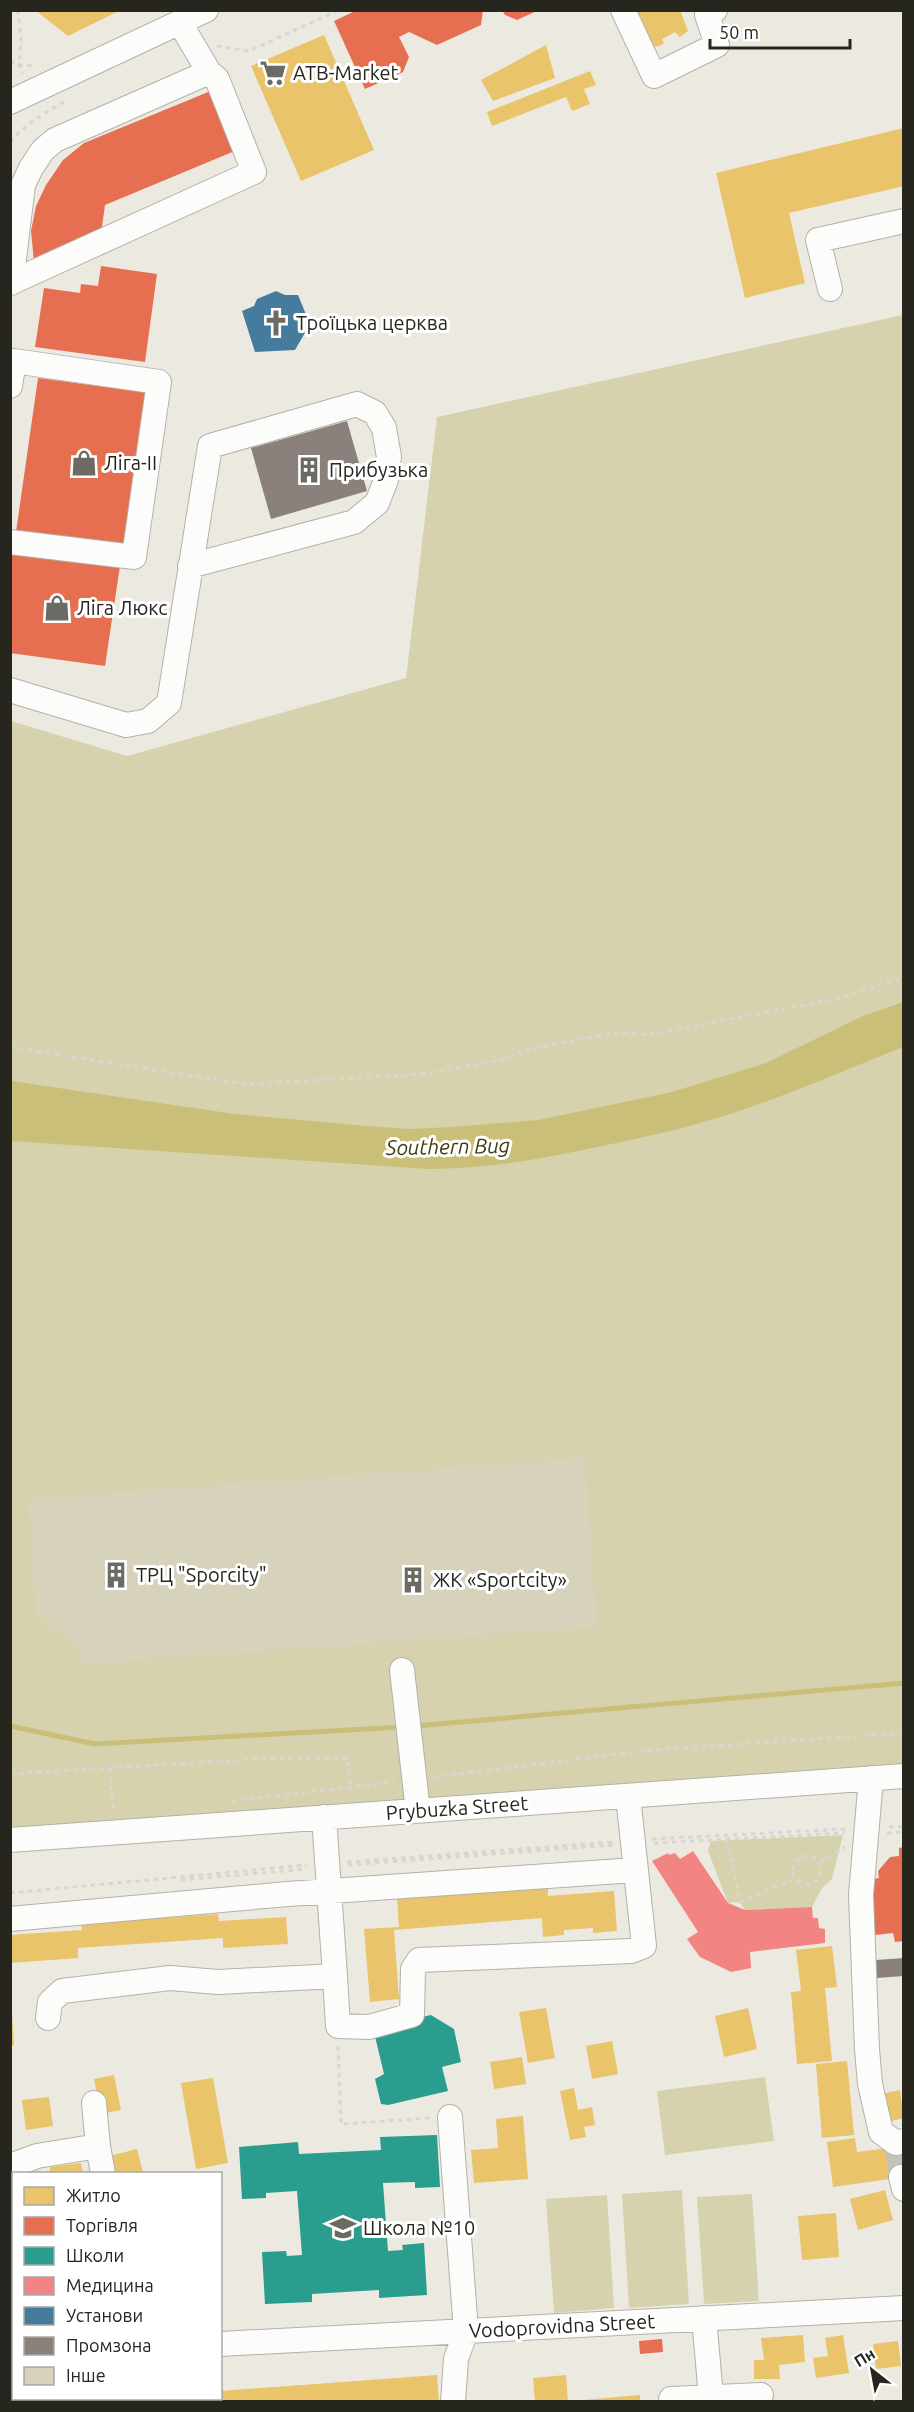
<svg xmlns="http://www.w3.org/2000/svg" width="914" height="2412" viewBox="0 0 914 2412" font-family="Ubuntu,sans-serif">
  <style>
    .green { fill: #d7d2ae }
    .water { fill: #cabf79 }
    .homes { fill: #e9c46a }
    .shops { fill: #e76f51 }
    .schools { fill: #2a9d8f }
    .health { fill: #f28482 }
    .public { fill: #457b9d }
    .industry { fill: #8a817c }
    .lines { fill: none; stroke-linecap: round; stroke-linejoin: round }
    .stream { stroke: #cabf79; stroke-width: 5 }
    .building { fill: #d6d2bc }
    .minor-tunnel { stroke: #c4c3b9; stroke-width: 24; stroke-dasharray: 24 12; stroke-linecap: butt }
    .minor-casing { stroke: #b2b1aa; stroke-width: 26 }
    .path { stroke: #d6d6d3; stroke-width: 3; stroke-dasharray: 4.5 4.5; stroke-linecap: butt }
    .minor { stroke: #fcfcfa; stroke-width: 24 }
    .labels { text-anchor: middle; stroke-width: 6; stroke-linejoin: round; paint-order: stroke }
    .poi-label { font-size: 20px; fill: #26261f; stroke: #fff; text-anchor: start }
    .street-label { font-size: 20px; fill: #26261f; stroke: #fff }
    .water-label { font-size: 21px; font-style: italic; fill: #433d14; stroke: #fff }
  </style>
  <rect width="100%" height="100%" fill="#eceae0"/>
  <!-- green -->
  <path class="green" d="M903,315V1767L11,1831V721L127,756L406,678L437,417Z
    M843,1835L832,1879L822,1888L812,1907L745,1910L740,1902L728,1903L708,1851L711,1841Z
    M765,2077L774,2141L665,2155L657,2091Z
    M682,2190L689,2304L629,2308L622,2194Z
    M752,2194L759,2301L704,2304L697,2197Z
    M607,2195L614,2308L554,2313L546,2199Z"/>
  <!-- water -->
  <path class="water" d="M903,1002V1047C850,1068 796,1092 742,1110C690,1128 636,1139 583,1150C531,1161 481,1169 429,1169L11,1141V1081L235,1114L367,1126L409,1129L451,1127L538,1120L668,1093L731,1074L766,1063L863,1016Z"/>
  <!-- homes -->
  <path class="homes" d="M35,10H121L68,36Z
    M629,10H680L688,31L680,37L675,32L662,39L664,43L660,46L652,47L643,34L646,31L641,17L637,19Z
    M324,35L374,150L301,181L251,66Z
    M546,45L555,78L493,101L481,80Z
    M590,71L596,85L584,89L590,104L572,111L566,97L492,126L487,112Z
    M904,128V186L789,213L805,283L745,298L716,173Z
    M548,1885V1896L614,1891L617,1931L593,1933V1928L564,1930V1935L543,1937L542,1918L394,1930L399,1999L370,2002L364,1929L399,1927L397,1897Z
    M218,1914L219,1921L286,1917L288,1944L223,1948V1938L78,1948V1958L10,1963V1935L82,1930L81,1924Z
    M832,1946L837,1987L825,1988L832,2061L797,2064L791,1992L801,1991L796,1950Z
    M546,2008L555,2058L528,2063L519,2012Z
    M748,2008L757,2049L724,2057L715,2016Z
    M10,2013H12L14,2045H10Z
    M612,2041L618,2074L592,2079L586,2046Z
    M522,2057L526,2084L494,2089L490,2062Z
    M847,2061L854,2135L822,2138L816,2064Z
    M114,2075L121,2110L101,2114L94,2079Z
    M213,2078L228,2163L196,2169L181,2083Z
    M574,2088L578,2110L592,2107L595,2125L584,2127L586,2137L570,2140L560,2091Z
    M900,2090L904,2118L887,2122L881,2094Z
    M49,2097L53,2126L26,2130L22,2100Z
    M523,2116L528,2179L474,2183L471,2150L498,2148L496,2119Z
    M855,2138L857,2152L904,2146V2177L833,2187L827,2142Z
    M137,2149L143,2172L110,2174L106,2157Z
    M81,2163L83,2174H50V2167Z
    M885,2190L893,2220L858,2230L850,2199Z
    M836,2213L839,2257L802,2260L798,2216Z
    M14,2279V2323H10V2281Z
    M803,2335L805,2362L779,2365L780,2379H754V2360H764L761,2338Z
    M843,2335L849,2373L816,2378L813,2358L828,2356L825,2338Z
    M898,2341L901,2366L876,2369L873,2344Z
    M437,2375L439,2402H208V2398H220V2391Z
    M566,2375L568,2402H535L533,2378Z
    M640,2395V2402H583V2400Z
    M96,2398H124V2399L117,2402H97Z
    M126,2398H163L164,2402H127Z"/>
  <!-- shops -->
  <path class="shops" d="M357,10H483L481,25L437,45L409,32L399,37L409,57L403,72L365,89L334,21Z
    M502,10H539L517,20L505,15Z
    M218,88L242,148L105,205L101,234L34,262L31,231L36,206L46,185L63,160L84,143Z
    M101,266L157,274L145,362L35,347L44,288L80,293L81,284L98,286Z
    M38,378L151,393L130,547L16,532Z
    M10,551L120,566L105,666L10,653Z
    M904,1847V1941L895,1942L893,1933L875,1935L870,1885L873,1879L879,1878L878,1871L890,1857L899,1856V1848Z
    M662,2339L663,2352L640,2354L639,2341Z"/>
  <!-- schools -->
  <path class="schools" d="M431,2015L454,2029L461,2062L442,2067L448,2091L388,2105L381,2104L375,2079L384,2074L373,2028Z
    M437,2135L440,2187L415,2188V2182L383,2183L388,2251L403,2250L402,2245L424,2243L427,2295L379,2298V2290L345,2292L312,2294V2302L265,2304L262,2252L286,2251L287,2256L302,2255L297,2191L266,2193V2198L242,2199L239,2147L298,2142L299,2154L381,2150L380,2137Z"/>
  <!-- health -->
  <path class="health" d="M693,1851L728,1903L745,1910L812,1907L813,1918H818L819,1928L825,1929V1943L750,1952L751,1968L731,1972L700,1957L687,1939L698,1932L652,1861L668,1853L669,1855L675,1853L680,1859Z"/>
  <!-- public -->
  <path class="public" d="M276,291L285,295H298L310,324L295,350L255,352L242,311L254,306L257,299Z"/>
  <!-- industry -->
  <path class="industry" d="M347,421L367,491L271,519L251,448Z
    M904,1958V1976L877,1978L876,1960Z"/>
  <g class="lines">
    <!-- stream -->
    <path class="stream" d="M10,1726L95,1744L402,1727
      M415,1726L904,1683"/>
  </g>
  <!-- building -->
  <path class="building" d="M585,1458L597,1627L82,1664L81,1652L36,1613L28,1499Z"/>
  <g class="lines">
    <!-- minor-tunnel -->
    <path class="minor-tunnel" d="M897,2147L901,2177"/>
    <!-- minor casing -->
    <g class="minor-casing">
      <path id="minor" d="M623,10L654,76L717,45L707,15L715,10
        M10,102L206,10
        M10,283L254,172L217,79L209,72
        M11,283L23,185L31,168L43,150L55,140L209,72L180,23
        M830,289L818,240L904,221
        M10,386L14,361L159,382L134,557L10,542
        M10,690L126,725L148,721L169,703L210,446L357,404L375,413L384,428L389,457L386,480L377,503L354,522L190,566
        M402,1670L418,1811
        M871,1778L861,1895L867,2049L870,2084L881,2132L896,2143L904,2141
        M10,1840L904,1776
        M10,1919L288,1894L635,1870
        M335,1976L338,2026L369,2027L412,2015L413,1969L419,1960L631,1951L644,1946L628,1796
        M48,2018L50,2002L62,1991L170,1978L218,1982L335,1976L324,1817
        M94,2103L98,2146L103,2174
        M450,2117L466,2331L456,2359L453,2402
        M10,2168L13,2165L37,2156L98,2146
        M901,2177L904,2189
        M704,2318L711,2397
        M220,2344L904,2308
        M10,2355H14
        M187,2398L188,2402
        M671,2399L761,2395"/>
    </g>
    <!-- path -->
    <path class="path" d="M18,10L21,39L19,65L23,73
      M217,46L249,51L339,10
      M10,61L19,65L35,66
      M10,142C26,124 45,112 66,101
      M10,1047L244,1084L423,1074L500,1060L533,1048L621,1032L648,1035L835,999L904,977
      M110,1768L113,1810
      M10,1774L258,1759L348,1758L350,1787
      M433,1777L652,1750L904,1733
      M231,1801L394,1782
      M889,1827H904
      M887,1833L904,1832
      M652,1839L846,1829
      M727,1840L740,1902L796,1878
      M654,1843L845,1833
      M793 1870a14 14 0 1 1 28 0a14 14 0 1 1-28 0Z
      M347,1862L613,1842
      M820,1862L845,1847
      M348,1865L614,1845
      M181,1880L306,1869
      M10,1893L307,1865
      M338,2046L341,2124L431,2118"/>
    <!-- minor -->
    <use href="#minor" class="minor"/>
  </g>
  <!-- icons -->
  <defs>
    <g id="supermarket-bare" transform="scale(2.07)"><path d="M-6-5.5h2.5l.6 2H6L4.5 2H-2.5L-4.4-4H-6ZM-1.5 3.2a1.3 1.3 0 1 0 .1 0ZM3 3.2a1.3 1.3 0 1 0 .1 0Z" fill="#6b6b63" stroke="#fff" stroke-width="2.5" paint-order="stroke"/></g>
    <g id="church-bare" transform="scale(2.07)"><path d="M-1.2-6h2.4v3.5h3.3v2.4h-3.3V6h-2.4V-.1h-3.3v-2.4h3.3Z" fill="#6b6b63" stroke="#fff" stroke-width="2.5" paint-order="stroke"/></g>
    <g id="shop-bare" transform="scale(2.07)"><path d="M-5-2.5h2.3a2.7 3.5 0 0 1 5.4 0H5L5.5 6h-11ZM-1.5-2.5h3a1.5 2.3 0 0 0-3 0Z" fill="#6b6b63" stroke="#fff" stroke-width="2.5" paint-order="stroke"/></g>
    <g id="building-bare" transform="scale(2.07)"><path d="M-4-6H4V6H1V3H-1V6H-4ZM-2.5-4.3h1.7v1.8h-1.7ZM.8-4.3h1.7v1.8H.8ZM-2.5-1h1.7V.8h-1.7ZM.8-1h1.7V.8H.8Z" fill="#6b6b63" stroke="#fff" stroke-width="2.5" paint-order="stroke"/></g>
    <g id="school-bare" transform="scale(2.07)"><path d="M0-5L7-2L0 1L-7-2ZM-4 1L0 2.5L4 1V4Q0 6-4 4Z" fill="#6b6b63" stroke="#fff" stroke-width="2.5" paint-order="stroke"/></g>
  </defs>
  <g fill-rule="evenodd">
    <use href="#supermarket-bare" x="273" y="73"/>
    <use href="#church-bare" x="276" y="323"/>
    <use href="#shop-bare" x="84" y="463"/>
    <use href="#building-bare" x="309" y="470"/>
    <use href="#shop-bare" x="57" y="608"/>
    <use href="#building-bare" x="116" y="1575"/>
    <use href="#building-bare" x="413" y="1580"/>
    <use href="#school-bare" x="343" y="2228"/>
  </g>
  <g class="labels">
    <!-- poi labels -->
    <g class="poi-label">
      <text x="293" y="80">ATB-Market</text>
      <text x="296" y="330">Троїцька церква</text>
      <text x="104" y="470">Ліга-II</text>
      <text x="329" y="477">Прибузька</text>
      <text x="77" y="615">Ліга Люкс</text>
      <text x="136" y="1582">ТРЦ "Sporcity"</text>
      <text x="433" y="1587">ЖК «Sportcity»</text>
      <text x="363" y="2235">Школа №10</text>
    </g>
    <!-- street labels -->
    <g class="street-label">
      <text transform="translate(457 1808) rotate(-4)" y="7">Prybuzka Street</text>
      <text transform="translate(562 2326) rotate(-3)" y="7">Vodoprovidna Street</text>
    </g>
    <!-- water labels -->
    <g class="water-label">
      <text transform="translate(448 1147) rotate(-1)" y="7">Southern Bug</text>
    </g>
  </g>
  <!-- border -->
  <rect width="914" height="2412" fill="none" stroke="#26261f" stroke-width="24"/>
  <!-- legend -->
  <rect x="12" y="2172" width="210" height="228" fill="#ffffff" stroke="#a8a8a5" stroke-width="1.5"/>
  <rect x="24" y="2187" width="30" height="18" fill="#e9c46a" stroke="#a8a8a5" stroke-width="1.5"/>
  <text x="66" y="2202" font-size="18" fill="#26261f">Житло</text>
  <rect x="24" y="2217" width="30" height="18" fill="#e76f51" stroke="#a8a8a5" stroke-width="1.5"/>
  <text x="66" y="2232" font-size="18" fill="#26261f">Торгівля</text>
  <rect x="24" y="2247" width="30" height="18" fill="#2a9d8f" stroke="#a8a8a5" stroke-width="1.5"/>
  <text x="66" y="2262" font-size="18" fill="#26261f">Школи</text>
  <rect x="24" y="2277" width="30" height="18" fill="#f28482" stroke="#a8a8a5" stroke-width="1.5"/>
  <text x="66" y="2292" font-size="18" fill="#26261f">Медицина</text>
  <rect x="24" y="2307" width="30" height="18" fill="#457b9d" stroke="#a8a8a5" stroke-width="1.5"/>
  <text x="66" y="2322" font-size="18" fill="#26261f">Установи</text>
  <rect x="24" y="2337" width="30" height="18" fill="#8a817c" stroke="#a8a8a5" stroke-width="1.5"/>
  <text x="66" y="2352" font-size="18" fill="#26261f">Промзона</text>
  <rect x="24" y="2367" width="30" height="18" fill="#d6d2bc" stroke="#a8a8a5" stroke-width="1.5"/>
  <text x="66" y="2382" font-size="18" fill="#26261f">Інше</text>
  <!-- north arrow -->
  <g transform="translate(872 2370) rotate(329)" stroke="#ffffff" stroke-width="4.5" paint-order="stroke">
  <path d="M0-4.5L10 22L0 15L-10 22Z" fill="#26261f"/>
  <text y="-9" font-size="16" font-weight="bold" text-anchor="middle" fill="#26261f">Пн</text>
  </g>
  <!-- scale -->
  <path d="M710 39v9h140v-9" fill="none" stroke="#26261f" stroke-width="3"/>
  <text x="719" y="39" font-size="18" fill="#26261f" stroke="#ffffff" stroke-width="4.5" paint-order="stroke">50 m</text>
</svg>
